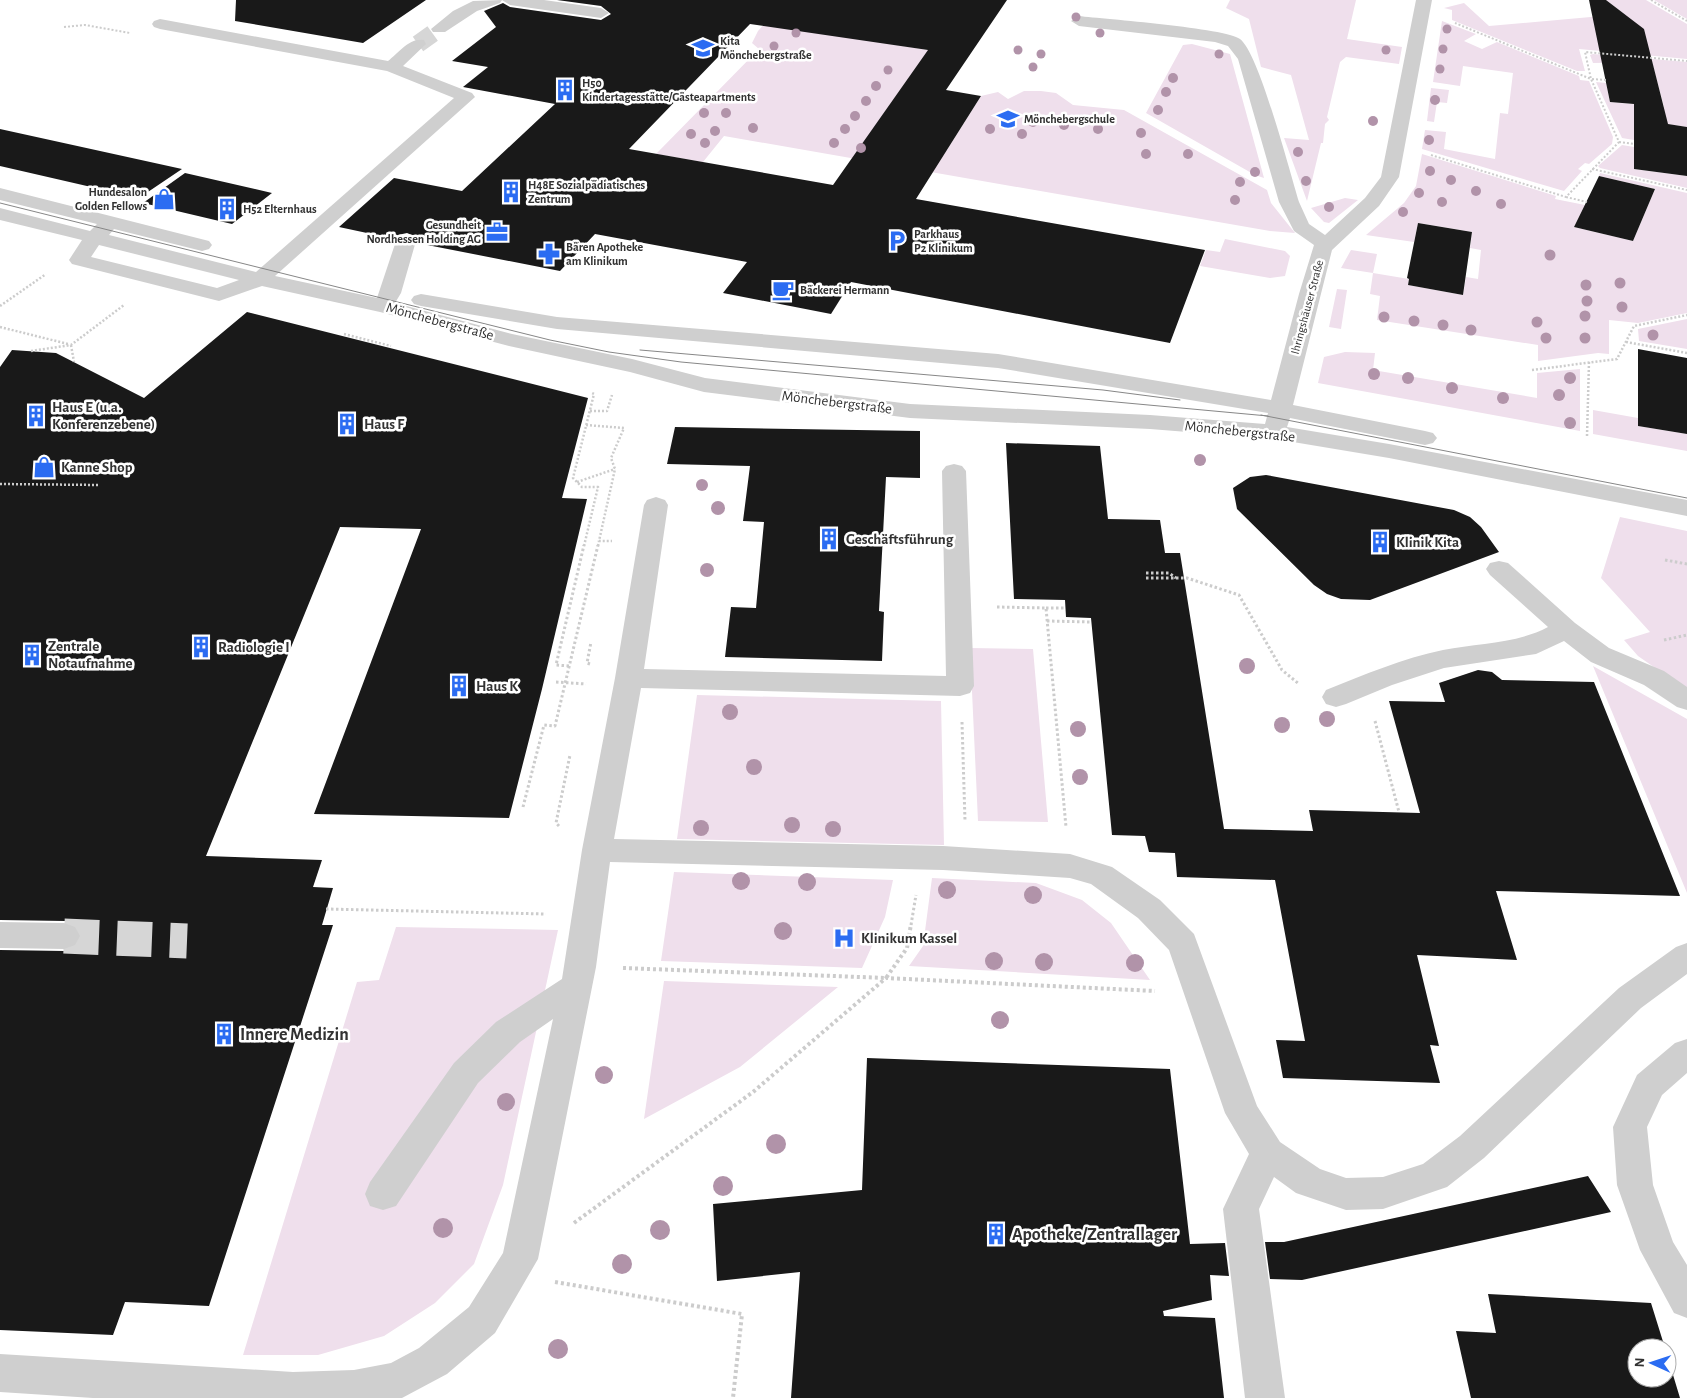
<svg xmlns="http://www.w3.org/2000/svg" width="1687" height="1398" viewBox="0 0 1687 1398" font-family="'Alegreya Sans',sans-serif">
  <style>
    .green { fill: #efdfec }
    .building { fill: #191919; fill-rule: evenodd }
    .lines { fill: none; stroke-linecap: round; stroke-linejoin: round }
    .minor-tunnel-far1 { stroke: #d6d6d6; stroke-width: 18; stroke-dasharray: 18 9; stroke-linecap: butt }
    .minor-tunnel { stroke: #d6d6d6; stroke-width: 35; stroke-dasharray: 35 18; stroke-linecap: butt }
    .path-far3 { stroke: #ccc; stroke-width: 2; stroke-dasharray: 2 2; stroke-linecap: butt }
    .path-far2 { stroke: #ccc; stroke-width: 2.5; stroke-dasharray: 2 2; stroke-linecap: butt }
    .path-far1 { stroke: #ccc; stroke-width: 3; stroke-dasharray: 2.5 2.5; stroke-linecap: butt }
    .path { stroke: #ccc; stroke-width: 4; stroke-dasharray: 3 3; stroke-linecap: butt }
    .minor { fill: #cfcfcf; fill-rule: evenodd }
    .tram { stroke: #878787; stroke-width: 1 }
    .tree { fill: #b193a9 }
    .labels { text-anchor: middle; stroke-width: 5; stroke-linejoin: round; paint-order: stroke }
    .far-poi-label { font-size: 12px; font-weight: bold; fill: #323232; stroke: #fff; text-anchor: start }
    .far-street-label { font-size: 12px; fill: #323232; stroke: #fff }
    .street-label { font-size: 15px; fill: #323232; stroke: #fff }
    .poi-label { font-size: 15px; font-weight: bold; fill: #323232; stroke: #fff; text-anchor: start }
    .near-poi-label { font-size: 18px; font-weight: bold; fill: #323232; stroke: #fff; text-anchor: start }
  </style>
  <rect width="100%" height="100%" fill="#fff"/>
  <!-- green -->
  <path class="green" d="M1230,0H1356L1347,39L1402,47L1399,64L1346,57L1340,62L1327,117L1329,120L1325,124L1323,143H1321L1307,201L1284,138L1309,140L1291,75L1261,67L1249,19L1226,8Z
    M1606,0H1646L1687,24V59L1579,49L1585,71H1577L1452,20V10L1444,8L1464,3L1489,26L1624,14Z
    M1654,0H1687V19Z
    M1442,21L1476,34L1464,41L1482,49L1497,42L1579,76L1580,80L1589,81L1613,137L1612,144L1589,164L1585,163L1578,169L1582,171L1564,191L1422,149L1425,130L1446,132L1444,149L1495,159L1500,113L1508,114L1513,73L1463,66L1460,86L1433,82Z
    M765,23L939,52L922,59L873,129L947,150L981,96L998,92L1008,99L1024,91H1041L1056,93L1073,105L1124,110L1267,190L1271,203L1295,233L1270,231L724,136L703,162L656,154L759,49L752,43L758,31Z
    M1192,44L1230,54L1264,178L1255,175L1146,113L1183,45Z
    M1593,54L1687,62V127L1634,119V140L1622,138L1596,82L1606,83L1610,102L1664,107L1652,62L1593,63L1590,55Z
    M1431,88L1449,90L1447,103L1437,102L1434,122L1427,121Z
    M1622,145L1634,147V169L1687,176V188L1600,168L1598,166Z
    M1422,154L1556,196L1555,199L1585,205L1574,227L1633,241L1655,189L1599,176L1600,173L1687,193V313L1638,323L1609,320V354L1598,353L1538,361V345L1377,320L1380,296L1370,294L1373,273L1341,268L1351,250L1377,254L1373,273L1409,279L1408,285L1463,295L1466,277L1478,279L1481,250L1470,248L1472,232L1418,223L1414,242L1366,235L1404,203L1416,186Z
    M1345,198L1358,200L1329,223L1324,222L1311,208Z
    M1225,239L1285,251L1290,256L1285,276L1270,278L1200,266L1206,250L1220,252Z
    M1337,289L1347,290L1341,329L1329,327Z
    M1687,319V349L1639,341L1638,329Z
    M1345,352L1375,353L1373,370L1537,398V373L1580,369V431L1318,383L1324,357Z
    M1593,410L1638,418V426L1687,434V451L1593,434Z
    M1620,517L1687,531V690L1638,656L1624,640L1650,632L1601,578Z
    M970,648L1033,649L1048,822L978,821Z
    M1593,666L1687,719V893Z
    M697,695L941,701L944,845L677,839Z
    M674,872L893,880L885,917L862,968L661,961Z
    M932,878L1036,883L1082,900L1111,923L1150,980L909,966L923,946Z
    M396,927L558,930L503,1185L474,1264L435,1303L384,1336L318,1355H243L357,982L379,980Z
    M664,981L838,987L740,1067L644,1119Z"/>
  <!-- building -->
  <path class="building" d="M236,0H426L363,43L235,21Z
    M557,0H1007L946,90L981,96L916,199L1205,250L1170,343L851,282L831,314L723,293L747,262L595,234L560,271L417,243L414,236L407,233L398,235L395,239L339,227L394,178L462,191L555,104L463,87L488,67L452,61L496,27L484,11L503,3L510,7L601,20L611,14L601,6ZM750,24L928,50L833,185L629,149Z
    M1589,0H1606L1644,29L1668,124L1687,127V176L1634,169V104L1610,102Z
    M0,129L182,169L139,198L0,166Z
    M185,173L272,193L232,224L143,203Z
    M1599,176L1655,189L1633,241L1574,227Z
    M1418,223L1472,232L1463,295L1408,285L1409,279L1407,278Z
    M247,312L588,398L562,498L587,499L542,689L509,818L314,814L421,529L340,527L206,856L322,860L313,887L333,888L322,925H333L209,1306L125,1302L113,1335L0,1330V950L64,951L76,947L82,937L77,926L65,921L0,920V367L12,350L56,353L144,398Z
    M1638,349L1687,358V434L1638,426Z
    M675,427L920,431V478L886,477L879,611L884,612L882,661L725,657L731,607L756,608L764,522L743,521L750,466L667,464Z
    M1006,443L1100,446L1108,519L1160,520L1165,553H1180L1224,829L1313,831L1309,810L1420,813L1389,701L1445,702L1439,683L1478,670L1492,672L1502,680L1594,682L1680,896L1496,891L1517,960L1417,955L1439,1046L1430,1045L1440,1083L1283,1078L1276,1040L1305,1041L1275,880L1177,877L1175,853L1149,852L1145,836L1112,835L1091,618L1066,617L1065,600L1014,599Z
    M1266,475L1454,510L1470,517L1481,527L1499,552L1370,600L1341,599L1327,594L1314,585L1237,509L1233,488L1250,477Z
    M867,1058L1170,1069L1190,1244L1225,1243L1229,1276L1210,1275L1212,1300L1163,1311L1164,1316L1215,1318L1224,1398H791L800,1272L717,1281L713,1204L862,1190Z
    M1588,1176L1611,1212L1302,1280L1270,1279L1265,1242H1284Z
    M1488,1294L1651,1303L1665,1348H1637V1378H1667V1355L1680,1398H1471L1456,1331L1496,1333Z"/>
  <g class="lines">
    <!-- minor-tunnel-far1 -->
    <path class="minor-tunnel-far1" d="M418,44L439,29"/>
    <!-- minor-tunnel -->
    <path class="minor-tunnel" d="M64,936L187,941"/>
    <!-- path-far3 -->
    <path class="path-far3" d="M1651,0L1687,21
      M64,27L85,25L130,33
      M1606,80L1591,79L1585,52L1687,61
      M1619,142L1634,144
      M1431,155L1566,197L1619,142L1591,79L1455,23
      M1592,169L1687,190
      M1566,197L1587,202"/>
    <!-- path-far2 -->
    <path class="path-far2" d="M0,306L46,274
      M0,327L68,344
      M344,334L391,346
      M1626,342L1687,353
      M71,345L74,362
      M31,351L71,345L124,305
      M1532,370L1617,359L1634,326L1687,315
      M590,411H607L612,395
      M586,425L624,428L611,458L615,469L599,541H612
      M1587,436L1589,362
      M577,482L615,469
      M0,484L99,485
      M584,546L598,487H582L573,478L594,394L592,393
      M598,546L599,541"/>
    <!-- path-far1 -->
    <path class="path-far1" d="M1665,560L1687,564
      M1146,573H1169L1176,578
      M1146,578H1187L1239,595L1282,670L1299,684
      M997,607L1046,608L1066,827
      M1046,608H1065
      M1047,621L1091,622
      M1664,640L1687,635
      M590,664L587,663L591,642
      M569,666L556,665L584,545
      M556,682L586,684
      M1375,721L1399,812
      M962,722L965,821
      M523,807L544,725L555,726L598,545
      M559,826L556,823L570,755
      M326,909L546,914
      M911,925L916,895"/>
    <!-- path -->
    <path class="path" d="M623,968L886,978L907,948L911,924
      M574,1223L753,1092L886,978L1155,991
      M555,1282L742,1314L733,1398"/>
    <!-- minor -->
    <path class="minor" d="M502,0H544L601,8L609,13L601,18L510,5Z
      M502,0L500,3L477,11L445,32H433L431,29L453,11L473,1Z
      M1416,0H1432L1399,177L1379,206L1332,250L1293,405L1425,431L1433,433L1437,438L1433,443L1425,445L1290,418L1287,427L1389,444L1687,500V516L1389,458L1275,439L1150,429L910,418L704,392L630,372L509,346L380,312L262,286L219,301L72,264L69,260L82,240L0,220V208L90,231L97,224L0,200V188L209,241L212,245L209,249L202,251L114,229L109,235L256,272L454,98L387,71L160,29L154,27L152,24L154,21L160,19L388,61C398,53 410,37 424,40L426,44L403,66L472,93L475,97L275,276L377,298L396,241L399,237L406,235L413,237L416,241L401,293L395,303L512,334L632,359L705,378L910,404L1150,415L1265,424L1268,413L998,368L557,329L421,306L414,304L411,300L414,296L421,294L557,317L998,354L1271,400L1299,294L1314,245L1294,231L1279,202L1238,59L1228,46L1215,42L1079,26L1071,21L1079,16C1104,19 1226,28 1240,39C1259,53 1290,173 1299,202L1309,224L1325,235L1365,198L1381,177ZM99,245L239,280L217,288L91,257Z
      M954,464L962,466L966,471L974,686L970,693L960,696L641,688L614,839L943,846L1070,854L1112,867L1160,900L1194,934L1257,1106L1280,1142L1320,1169L1346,1178L1383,1177L1423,1164L1460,1136L1619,988L1676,947L1687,943V974L1641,1008L1484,1158L1447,1187L1383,1209L1346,1210L1296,1193L1274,1177L1259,1209L1285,1398H1245L1223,1209L1249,1154L1225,1113L1169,950L1138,918L1091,884L1070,878L943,870L610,862L596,967L538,1259L495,1333L447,1374L402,1398H93L0,1392V1354L293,1372L354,1370L391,1363L419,1348L469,1307L503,1253L553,1019L520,1042L478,1083L396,1206L383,1210L370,1206L365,1194L370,1182L454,1063L496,1022L562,979L582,850L615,678L644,505L647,500L656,497L665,500L668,505L644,669L946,676L942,471L946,466Z
      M1499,561L1508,563L1575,623L1609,648L1664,671L1687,687V710L1677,707L1644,685L1591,662L1564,641L1536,654L1444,668L1392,685L1346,704L1336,707L1326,704L1322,697L1326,690C1364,675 1403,658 1443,650C1478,643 1516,644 1548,627L1490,575L1486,569L1490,563Z
      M0,922L64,923L75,927L80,936L75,945L64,949L0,948Z
      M1687,1039V1073L1662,1095L1647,1127L1653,1185L1673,1242L1687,1265V1318L1674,1313L1640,1250L1617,1185L1613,1127L1637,1075L1675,1043Z"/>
    <!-- tram -->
    <path class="tram" d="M0,203L550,340L609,352L681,362L1268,416
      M640,350L1103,390L1180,400
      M1261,415L1687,498"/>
  </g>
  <!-- trees -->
  <g class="tree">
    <circle cx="1076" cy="17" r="4.5"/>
    <circle cx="1447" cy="29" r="4.5"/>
    <circle cx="796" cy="33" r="4.5"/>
    <circle cx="1100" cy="33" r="4.5"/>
    <circle cx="774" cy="46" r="4.5"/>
    <circle cx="1443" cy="49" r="4.5"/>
    <circle cx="1018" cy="50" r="4.5"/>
    <circle cx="1386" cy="50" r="4.5"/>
    <circle cx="1041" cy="54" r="4.5"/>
    <circle cx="1219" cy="54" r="4.5"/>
    <circle cx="790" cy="56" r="4.5"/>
    <circle cx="1033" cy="67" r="4.5"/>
    <circle cx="1440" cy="69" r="4.5"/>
    <circle cx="888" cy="70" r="4.5"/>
    <circle cx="1173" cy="78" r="5"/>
    <circle cx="876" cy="86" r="5"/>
    <circle cx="1166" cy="92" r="5"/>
    <circle cx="1435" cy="100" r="5"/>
    <circle cx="866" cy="101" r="5"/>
    <circle cx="1158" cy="110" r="5"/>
    <circle cx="704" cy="113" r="5"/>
    <circle cx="726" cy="113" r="5"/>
    <circle cx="855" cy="116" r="5"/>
    <circle cx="1373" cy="121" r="5"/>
    <circle cx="1033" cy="122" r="5"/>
    <circle cx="1064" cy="125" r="5"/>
    <circle cx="753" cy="128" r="5"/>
    <circle cx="845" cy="129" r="5"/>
    <circle cx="990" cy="129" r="5"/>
    <circle cx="1098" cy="129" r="5"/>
    <circle cx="715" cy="131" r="5"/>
    <circle cx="1141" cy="133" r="5"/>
    <circle cx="691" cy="134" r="5"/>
    <circle cx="1022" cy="134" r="5"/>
    <circle cx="1429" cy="140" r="5"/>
    <circle cx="705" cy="143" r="5"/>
    <circle cx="834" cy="143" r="5"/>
    <circle cx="861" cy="148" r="5"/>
    <circle cx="1298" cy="152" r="5"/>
    <circle cx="1146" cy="154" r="5"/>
    <circle cx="1188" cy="154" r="5"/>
    <circle cx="1430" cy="171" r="5"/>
    <circle cx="1255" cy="172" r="5"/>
    <circle cx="1451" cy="180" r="5"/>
    <circle cx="1306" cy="181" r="5"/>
    <circle cx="1240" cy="182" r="5"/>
    <circle cx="1476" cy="191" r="5"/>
    <circle cx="1419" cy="193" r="5"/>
    <circle cx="1235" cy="200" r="5"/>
    <circle cx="1442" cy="202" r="5"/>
    <circle cx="1501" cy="204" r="5"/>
    <circle cx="1329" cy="207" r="5"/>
    <circle cx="1403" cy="212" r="5"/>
    <circle cx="1550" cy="255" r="5.5"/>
    <circle cx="1620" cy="283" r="5.5"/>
    <circle cx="1586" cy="285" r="5.5"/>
    <circle cx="1587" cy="301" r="5.5"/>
    <circle cx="1622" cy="307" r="5.5"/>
    <circle cx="1585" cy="316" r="5.5"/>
    <circle cx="1384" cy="317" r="5.5"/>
    <circle cx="1414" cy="321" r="5.5"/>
    <circle cx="1537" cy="322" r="5.5"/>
    <circle cx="1443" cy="325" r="5.5"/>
    <circle cx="1471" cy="330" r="5.5"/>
    <circle cx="1653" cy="335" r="5.5"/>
    <circle cx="1546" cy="338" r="5.5"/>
    <circle cx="1585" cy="338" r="5.5"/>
    <circle cx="1374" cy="374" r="6"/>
    <circle cx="1408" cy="378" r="6"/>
    <circle cx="1570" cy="378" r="6"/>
    <circle cx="1452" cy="388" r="6"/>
    <circle cx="1559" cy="395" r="6"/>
    <circle cx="1503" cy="398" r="6"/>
    <circle cx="1570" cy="423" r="6"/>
    <circle cx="1200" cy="460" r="6"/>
    <circle cx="702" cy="485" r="6"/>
    <circle cx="718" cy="508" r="7"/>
    <circle cx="707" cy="570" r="7"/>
    <circle cx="1247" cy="666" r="8"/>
    <circle cx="730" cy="712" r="8"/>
    <circle cx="1327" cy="719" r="8"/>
    <circle cx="1282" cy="725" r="8"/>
    <circle cx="1078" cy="729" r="8"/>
    <circle cx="754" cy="767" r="8"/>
    <circle cx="1080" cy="777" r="8"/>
    <circle cx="792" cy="825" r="8"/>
    <circle cx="701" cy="828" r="8"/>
    <circle cx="833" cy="829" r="8"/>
    <circle cx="741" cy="881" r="9"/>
    <circle cx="807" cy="882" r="9"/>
    <circle cx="947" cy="890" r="9"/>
    <circle cx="1033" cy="895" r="9"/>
    <circle cx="783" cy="931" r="9"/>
    <circle cx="994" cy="961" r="9"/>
    <circle cx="1044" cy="962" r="9"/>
    <circle cx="1135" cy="963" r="9"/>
    <circle cx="1000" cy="1020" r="9"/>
    <circle cx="604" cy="1075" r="9"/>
    <circle cx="506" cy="1102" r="9"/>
    <circle cx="776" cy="1144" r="10"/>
    <circle cx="723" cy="1186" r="10"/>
    <circle cx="443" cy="1228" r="10"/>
    <circle cx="660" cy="1230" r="10"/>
    <circle cx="622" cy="1264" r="10"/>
    <circle cx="558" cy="1349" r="10"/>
  </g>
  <!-- icons -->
  <defs>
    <g id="school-bare" transform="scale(1.725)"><path d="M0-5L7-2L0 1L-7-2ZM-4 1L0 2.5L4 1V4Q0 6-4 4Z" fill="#2b6cf2" stroke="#fff" stroke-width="2.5" paint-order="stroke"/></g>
    <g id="building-bare" transform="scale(1.725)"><path d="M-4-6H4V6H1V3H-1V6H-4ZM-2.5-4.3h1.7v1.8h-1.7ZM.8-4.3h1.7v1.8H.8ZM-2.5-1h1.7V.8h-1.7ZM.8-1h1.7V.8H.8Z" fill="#2b6cf2" stroke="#fff" stroke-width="2.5" paint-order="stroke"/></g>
    <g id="shop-bare" transform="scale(1.725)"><path d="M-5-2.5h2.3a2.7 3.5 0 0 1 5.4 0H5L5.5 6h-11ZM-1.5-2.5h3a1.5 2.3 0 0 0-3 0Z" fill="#2b6cf2" stroke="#fff" stroke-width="2.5" paint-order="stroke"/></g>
    <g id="office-bare" transform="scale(1.725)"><path d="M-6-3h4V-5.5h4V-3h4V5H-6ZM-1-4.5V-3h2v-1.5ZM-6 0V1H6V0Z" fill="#2b6cf2" stroke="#fff" stroke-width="2.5" paint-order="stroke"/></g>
    <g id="parking-bare" transform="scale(1.725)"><path d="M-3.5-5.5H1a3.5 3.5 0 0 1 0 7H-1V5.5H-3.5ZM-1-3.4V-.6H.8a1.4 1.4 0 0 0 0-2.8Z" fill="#2b6cf2" stroke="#fff" stroke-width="2.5" paint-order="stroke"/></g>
    <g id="pharmacy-bare" transform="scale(1.725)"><path d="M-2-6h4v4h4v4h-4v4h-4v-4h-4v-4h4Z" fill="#2b6cf2" stroke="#fff" stroke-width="2.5" paint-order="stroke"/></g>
    <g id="cafe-bare" transform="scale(1.725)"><path d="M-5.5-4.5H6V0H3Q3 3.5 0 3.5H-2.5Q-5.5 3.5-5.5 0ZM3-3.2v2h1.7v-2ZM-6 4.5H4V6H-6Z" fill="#2b6cf2" stroke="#fff" stroke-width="2.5" paint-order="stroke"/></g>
    <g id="hospital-bare" transform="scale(1.725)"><path d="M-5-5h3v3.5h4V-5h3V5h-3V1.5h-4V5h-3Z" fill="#2b6cf2" stroke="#fff" stroke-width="2.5" paint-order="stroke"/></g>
  </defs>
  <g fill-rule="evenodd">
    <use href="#school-bare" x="703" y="48"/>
    <use href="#building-bare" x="565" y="90"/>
    <use href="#school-bare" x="1008" y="119"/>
    <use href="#building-bare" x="511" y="192"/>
    <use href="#shop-bare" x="164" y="199"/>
    <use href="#building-bare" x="227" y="209"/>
    <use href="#office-bare" x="497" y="232"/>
    <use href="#parking-bare" x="897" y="241"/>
    <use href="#pharmacy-bare" x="549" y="254"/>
    <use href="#cafe-bare" x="783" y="290"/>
    <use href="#building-bare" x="36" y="416"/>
    <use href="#building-bare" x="347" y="424"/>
    <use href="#shop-bare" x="44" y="467"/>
    <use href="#building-bare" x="829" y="539"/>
    <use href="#building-bare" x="1380" y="542"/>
    <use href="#building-bare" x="201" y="647"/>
    <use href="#building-bare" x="32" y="655"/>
    <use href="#building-bare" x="459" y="686"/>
    <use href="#hospital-bare" x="844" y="938"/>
    <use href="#building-bare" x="224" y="1034"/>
    <use href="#building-bare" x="996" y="1234"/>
  </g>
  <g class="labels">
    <!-- far-poi labels -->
    <g class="far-poi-label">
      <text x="720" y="45">Kita<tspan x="720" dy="14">Mönchebergstraße</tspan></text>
      <text x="582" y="87">H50<tspan x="582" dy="14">Kindertagesstätte/Gästeapartments</tspan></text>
      <text x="1024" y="123">Mönchebergschule</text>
      <text x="528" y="189">H48E Sozialpädiatisches<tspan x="528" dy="14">Zentrum</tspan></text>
      <text x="147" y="196" text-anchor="end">Hundesalon<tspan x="147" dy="14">Golden Fellows</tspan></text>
      <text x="243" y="213">H52 Elternhaus</text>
      <text x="481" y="229" text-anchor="end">Gesundheit<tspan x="481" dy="14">Nordhessen Holding AG</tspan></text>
      <text x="914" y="238">Parkhaus<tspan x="914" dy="14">P2 Klinikum</tspan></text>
      <text x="566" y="251">Bären Apotheke<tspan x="566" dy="14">am Klinikum</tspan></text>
      <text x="800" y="294">Bäckerei Hermann</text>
    </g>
    <!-- far-street labels -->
    <g class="far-street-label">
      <text transform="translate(1307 307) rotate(-75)" y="4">Ihringshäuser Straße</text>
    </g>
    <!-- street labels -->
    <g class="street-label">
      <text transform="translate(440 321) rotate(15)" y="5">Mönchebergstraße</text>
      <text transform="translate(837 402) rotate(7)" y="5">Mönchebergstraße</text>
      <text transform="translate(1240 431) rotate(6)" y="5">Mönchebergstraße</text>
    </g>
    <!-- poi labels -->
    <g class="poi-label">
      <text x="52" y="412">Haus E (u.a.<tspan x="52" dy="17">Konferenzebene)</tspan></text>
      <text x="364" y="429">Haus F</text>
      <text x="61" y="472">Kanne Shop</text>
      <text x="846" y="544">Geschäftsführung</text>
      <text x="1396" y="547">Klinik Kita</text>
      <text x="48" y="651">Zentrale<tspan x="48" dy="17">Notaufnahme</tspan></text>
      <text x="218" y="652">Radiologie I</text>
      <text x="476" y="691">Haus K</text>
      <text x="861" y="943">Klinikum Kassel</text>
    </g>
    <!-- near-poi labels -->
    <g class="near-poi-label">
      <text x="240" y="1040">Innere Medizin</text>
      <text x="1012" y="1240">Apotheke/Zentrallager</text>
    </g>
  </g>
  <!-- north arrow -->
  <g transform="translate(1652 1363) rotate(273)"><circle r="24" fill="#ffffff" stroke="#adadad"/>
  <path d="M0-4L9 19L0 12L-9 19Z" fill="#2b6cf2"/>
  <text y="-8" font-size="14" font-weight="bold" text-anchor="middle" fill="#323232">N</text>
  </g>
</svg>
